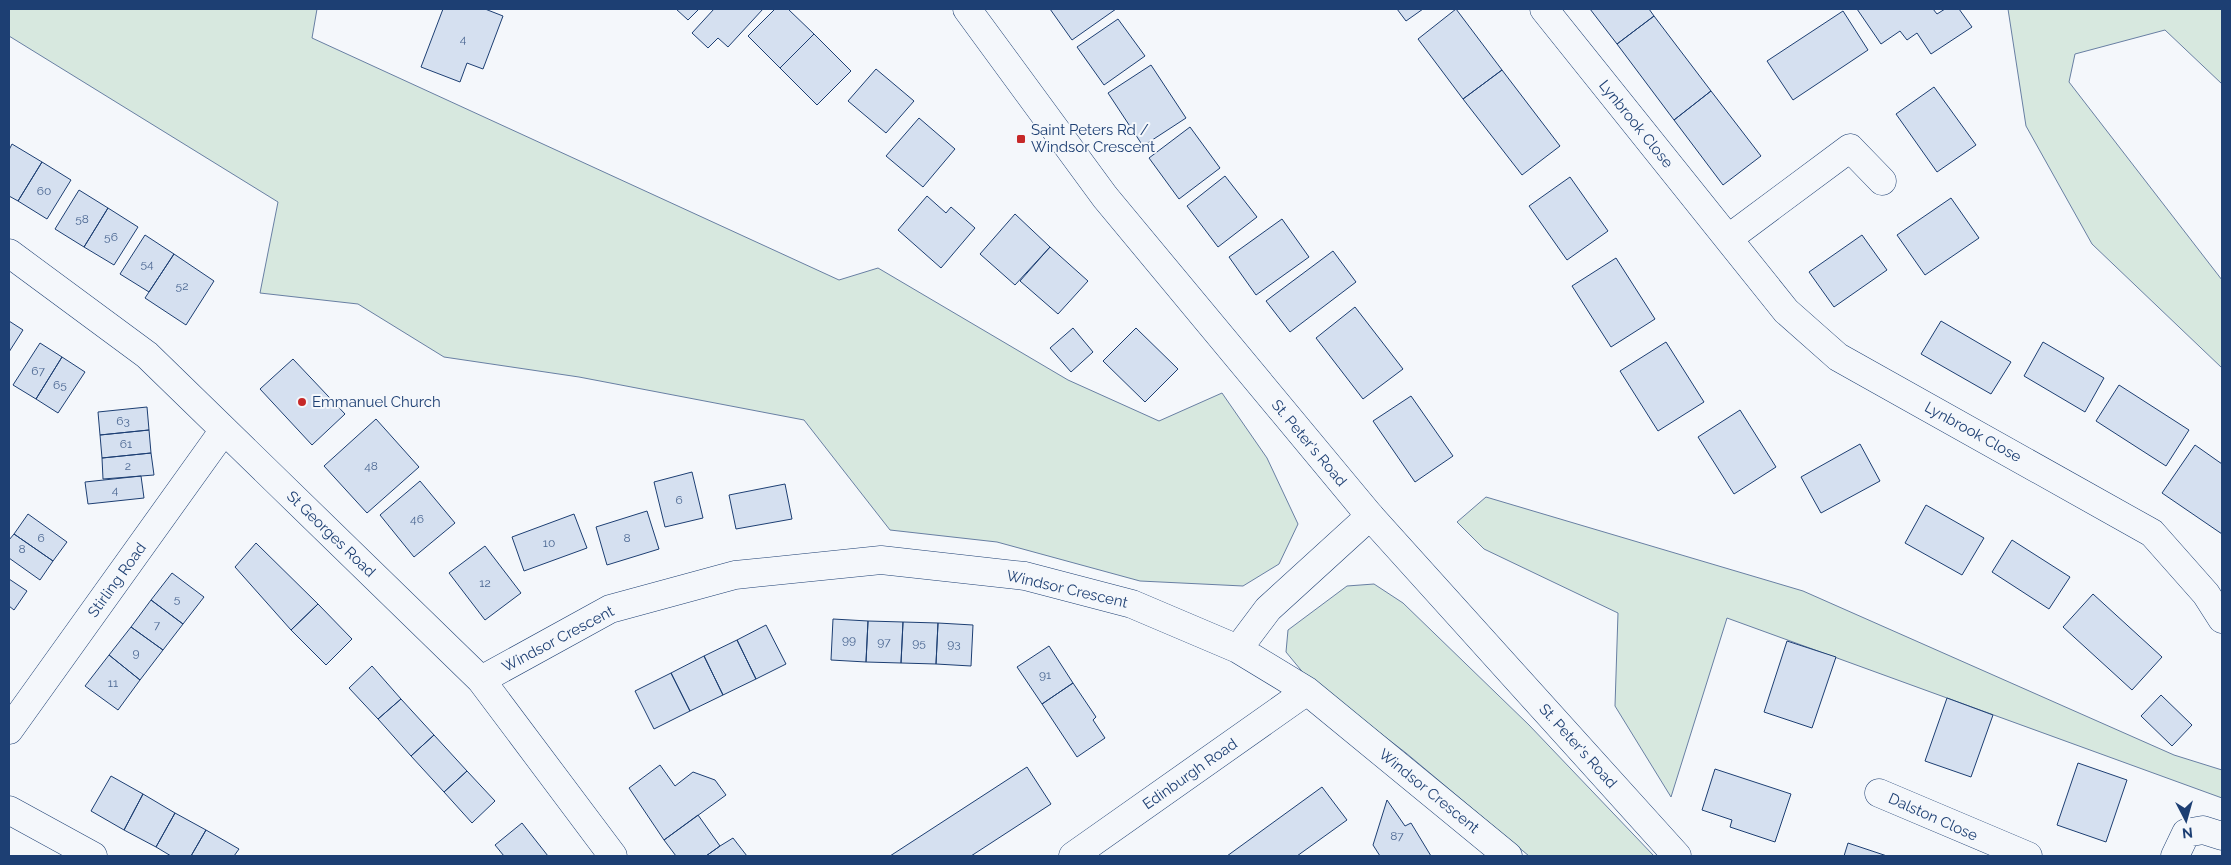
<svg xmlns="http://www.w3.org/2000/svg" width="2231" height="865" viewBox="0 0 2231 865" font-family="Raleway,sans-serif">
  <style>
    .green { fill: #d7e8df; stroke: #687fa3 }
    .building { fill: #d5e0f0; stroke: #1d3f73 }
    .lines { fill: none; stroke-linecap: round; stroke-linejoin: round }
    .minor-casing { stroke: #1d3f73; stroke-width: 29 }
    .tertiary-casing { stroke: #1d3f73; stroke-width: 29 }
    .minor { stroke: #f4f7fb; stroke-width: 28 }
    .tertiary { stroke: #f4f7fb; stroke-width: 28 }
    .poi-dot { fill: #c62828; stroke: #f4f7fb; stroke-width: 2 }
    .labels { text-anchor: middle; stroke-width: 4; stroke-linejoin: round; paint-order: stroke }
    .number-label { font-size: 12px; fill: #4b6792 }
    .street-label { font-size: 15px; fill: #1d3f73; stroke: #f4f7fb }
    .poi-label { font-size: 15px; fill: #1d3f73; stroke: #f4f7fb; text-anchor: start }
  </style>
  <rect width="100%" height="100%" fill="#f4f7fb"/>
  <!-- green -->
  <path class="green" d="M9,9H317L312,38L839,280L878,268L1068,380L1159,421L1222,393L1267,458L1298,524L1279,564L1243,586L1140,581L997,542L890,530L804,420L579,377L444,357L358,304L260,293L278,202L9,36Z
    M2008,9H2222V84L2165,30L2075,54L2069,82L2222,280V368L2092,244L2026,126Z
    M1486,497L1803,591L2174,755L2222,770V798L1727,618L1671,797L1615,706L1618,613L1484,549L1457,522Z
    M1374,584L1403,603L1529,725L1654,856H1529L1406,753L1305,675L1286,652L1288,630L1347,586Z"/>
  <!-- building -->
  <path class="building" d="M443,9H485L503,16L483,69L467,63L460,82L421,67Z
    M676,9H699L688,20Z
    M714,9H763L728,47L718,38L708,48L692,33Z
    M775,9H788L814,34L780,68L748,36Z
    M1050,9H1116L1072,40Z
    M1397,9H1423L1406,21Z
    M1456,9L1502,70L1463,99L1418,39Z
    M1590,9H1649L1654,16L1617,44Z
    M1857,9H1933L1937,14L1945,9H1959L1972,27L1931,54L1917,33L1907,40L1900,31L1881,44Z
    M1843,11L1868,50L1793,100L1767,61Z
    M1654,16L1711,91L1674,120L1617,44Z
    M1118,19L1145,56L1104,85L1077,47Z
    M814,34L851,71L817,105L780,68Z
    M1151,65L1186,118L1143,146L1108,93Z
    M876,69L914,101L886,133L848,101Z
    M1502,70L1560,146L1522,175L1463,99Z
    M1934,87L1976,145L1937,172L1896,114Z
    M1711,91L1761,156L1723,185L1674,120Z
    M919,118L955,149L923,187L886,156Z
    M1190,127L1220,168L1179,199L1149,158Z
    M12,144L42,162L18,201L9,196V150Z
    M42,162L71,180L47,219L18,201Z
    M1225,176L1257,217L1218,247L1187,206Z
    M1570,177L1608,231L1567,260L1529,206Z
    M79,190L108,208L84,247L55,229Z
    M927,196L946,213L951,207L975,228L941,268L898,230Z
    M1951,198L1979,238L1925,275L1897,235Z
    M108,208L138,227L114,265L84,247Z
    M1015,214L1050,247L1015,285L980,254Z
    M1282,219L1309,257L1256,295L1229,257Z
    M145,235L174,254L149,292L120,274Z
    M1862,235L1887,270L1834,307L1809,272Z
    M1050,247L1088,281L1058,314L1020,281Z
    M1333,251L1356,282L1290,332L1266,301Z
    M174,254L214,281L186,325L145,298Z
    M1616,258L1655,319L1611,347L1572,286Z
    M1355,307L1403,369L1363,399L1316,338Z
    M9,321L23,330L9,352Z
    M1941,321L2011,362L1991,394L1921,354Z
    M1073,328L1093,352L1071,372L1050,348Z
    M1136,328L1178,369L1145,402L1103,361Z
    M1666,342L1704,402L1658,431L1620,371Z
    M2043,342L2104,378L2085,412L2024,376Z
    M40,343L62,357L36,399L13,385Z
    M62,357L85,372L58,413L36,399Z
    M293,359L345,414L312,445L260,389Z
    M2119,385L2189,430L2166,466L2096,421Z
    M1411,396L1453,456L1415,482L1373,421Z
    M147,407L149,430L100,435L98,412Z
    M1740,410L1776,467L1734,494L1698,437Z
    M376,419L419,467L367,513L324,466Z
    M149,430L151,453L102,458L100,435Z
    M1860,444L1880,481L1821,513L1801,477Z
    M2195,445L2222,464V534L2162,493Z
    M151,453L154,475L103,479L102,458Z
    M692,472L703,518L665,527L654,482Z
    M141,476L144,498L88,504L85,482Z
    M420,481L455,523L414,557L380,515Z
    M785,484L792,519L736,529L729,495Z
    M1926,505L1984,538L1962,575L1905,543Z
    M647,511L659,549L607,565L596,527Z
    M28,514L67,542L53,561L14,534Z
    M574,514L587,548L524,571L512,537Z
    M14,534L53,561L40,580L9,558V540Z
    M2012,540L2070,577L2049,609L1992,572Z
    M256,543L318,604L291,630L235,567Z
    M485,546L521,593L485,620L449,573Z
    M172,573L204,597L183,624L151,600Z
    M9,579L27,591L14,610L9,606Z
    M2093,594L2162,657L2132,690L2063,627Z
    M151,600L183,624L163,650L131,627Z
    M318,604L352,639L326,665L291,630Z
    M833,619L868,621L866,662L831,660Z
    M868,621L903,622L901,663L866,662Z
    M903,622L938,623L936,664L901,663Z
    M938,623L973,625L971,666L936,664Z
    M766,625L786,664L756,679L737,640Z
    M131,627L163,650L140,680L109,655Z
    M737,640L756,679L723,695L704,656Z
    M1787,641L1836,657L1812,728L1764,712Z
    M1049,646L1073,683L1042,704L1017,667Z
    M109,655L140,680L118,710L85,686Z
    M704,656L723,695L690,711L671,673Z
    M372,666L401,699L378,719L349,688Z
    M671,673L690,711L654,729L635,691Z
    M1073,683L1096,717L1093,720L1105,738L1077,757L1042,704Z
    M2161,695L2192,725L2172,746L2141,716Z
    M1947,698L1993,715L1971,777L1925,761Z
    M401,699L434,735L411,756L378,719Z
    M434,735L467,771L444,792L411,756Z
    M2078,763L2127,780L2106,842L2057,825Z
    M660,765L675,786L693,772L715,780L726,795L664,840L629,788Z
    M1027,767L1051,804L971,856H890Z
    M1715,769L1791,794L1775,842L1730,827L1732,820L1702,810Z
    M467,771L495,801L472,823L444,792Z
    M111,776L143,794L124,830L91,811Z
    M1322,787L1347,820L1297,856H1227Z
    M143,794L175,813L156,847L124,830Z
    M1387,800L1405,826L1411,823L1431,856H1380L1373,845Z
    M175,813L206,830L191,856H171L156,847Z
    M698,815L720,846L706,856H676L664,840Z
    M522,823L548,856H504L495,845Z
    M206,830L239,849L234,856H191Z
    M733,838L747,856H706L720,846Z
    M1848,843L1887,856H1844Z"/>
  <g class="lines">
    <!-- minor casing -->
    <g class="minor-casing">
      <path id="minor" d="M1544,9L1786,311L1838,357L2152,533L2206,594L2222,619
        M1729,238L1850,148L1882,181
        M9,253L147,355L481,680L613,856
        M1238,649L1268,609L1370,516
        M481,680L610,609L735,575L881,560L1025,576L1132,604L1238,649L1307,691L1508,856
        M9,730L224,430
        M1879,793L2028,856
        M9,810L93,856
        M1073,856L1307,691
        M2175,856L2186,833L2203,830L2222,836"/>
    </g>
    <!-- tertiary casing -->
    <g class="tertiary-casing">
      <path id="tertiary" d="M967,9L1105,197L1370,516L1677,856"/>
    </g>
    <!-- minor -->
    <use href="#minor" class="minor"/>
    <!-- tertiary -->
    <use href="#tertiary" class="tertiary"/>
  </g>
  <!-- markers -->
  <g class="poi-dot">
    <rect x="1016" y="134" width="10" height="10" rx="2.5"/>
    <circle cx="302" cy="402" r="5"/>
  </g>
  <g class="labels">
    <!-- number labels -->
    <g class="number-label">
      <text x="463" y="43">4</text>
      <text x="44" y="195">60</text>
      <text x="82" y="223">58</text>
      <text x="111" y="241">56</text>
      <text x="147" y="268">54</text>
      <text x="182" y="290">52</text>
      <text x="38" y="375">67</text>
      <text x="60" y="389">65</text>
      <text x="123" y="425">63</text>
      <text x="126" y="448">61</text>
      <text x="128" y="470">2</text>
      <text x="371" y="470">48</text>
      <text x="115" y="494">4</text>
      <text x="679" y="504">6</text>
      <text x="417" y="523">46</text>
      <text x="41" y="542">6</text>
      <text x="627" y="542">8</text>
      <text x="549" y="547">10</text>
      <text x="22" y="553">8</text>
      <text x="485" y="587">12</text>
      <text x="177" y="603">5</text>
      <text x="157" y="629">7</text>
      <text x="849" y="644">99</text>
      <text x="884" y="646">97</text>
      <text x="919" y="647">95</text>
      <text x="954" y="648">93</text>
      <text x="136" y="657">9</text>
      <text x="1045" y="679">91</text>
      <text x="113" y="687">11</text>
      <text x="1397" y="840">87</text>
    </g>
    <!-- street labels -->
    <g class="street-label">
      <text transform="translate(1636 124) rotate(51)" y="5">Lynbrook Close</text>
      <text transform="translate(1973 432) rotate(29)" y="5">Lynbrook Close</text>
      <text transform="translate(1309 443) rotate(50)" y="5">St. Peter's Road</text>
      <text transform="translate(331 534) rotate(44)" y="5">St Georges Road</text>
      <text transform="translate(117 580) rotate(-54)" y="5">Stirling Road</text>
      <text transform="translate(1067 589) rotate(13)" y="5">Windsor Crescent</text>
      <text transform="translate(558 639) rotate(-28)" y="5">Windsor Crescent</text>
      <text transform="translate(1578 746) rotate(48)" y="5">St. Peter's Road</text>
      <text transform="translate(1190 774) rotate(-35)" y="5">Edinburgh Road</text>
      <text transform="translate(1429 791) rotate(39)" y="5">Windsor Crescent</text>
      <text transform="translate(1933 817) rotate(24)" y="5">Dalston Close</text>
    </g>
    <!-- poi labels -->
    <g class="poi-label">
      <text x="1031" y="135">Saint Peters Rd /<tspan x="1031" dy="17">Windsor Crescent</tspan></text>
      <text x="312" y="407">Emmanuel Church</text>
    </g>
  </g>
  <!-- border -->
  <rect width="2231" height="865" fill="none" stroke="#1d3f73" stroke-width="20"/>
  <!-- north arrow -->
  <g transform="translate(2186 820) rotate(174)" stroke="#f4f7fb" stroke-width="4" paint-order="stroke">
  <path d="M0-4L9 19L0 12L-9 19Z" fill="#1d3f73"/>
  <text y="-8" font-size="14" font-weight="bold" text-anchor="middle" fill="#1d3f73">N</text>
  </g>
</svg>
